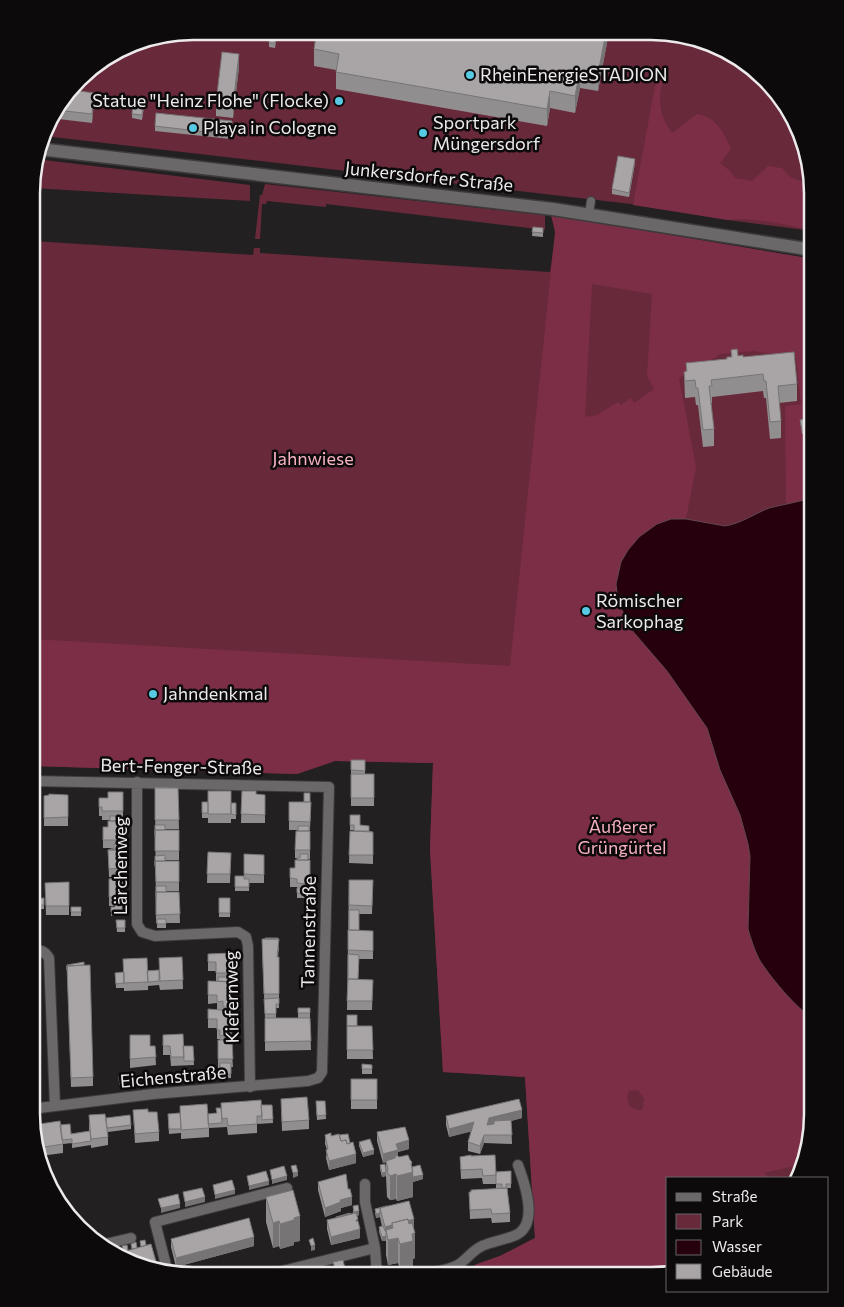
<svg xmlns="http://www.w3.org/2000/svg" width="844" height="1307" viewBox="0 0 844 1307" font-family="Commissioner,sans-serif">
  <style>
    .green { fill: #68293b }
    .forest { fill: #7c2e46; fill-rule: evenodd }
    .water { fill: #26010d; stroke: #61474f }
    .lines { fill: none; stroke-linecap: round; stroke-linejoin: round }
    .pedestrian-casing { stroke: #3d3b3b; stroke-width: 10 }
    .minor-casing { stroke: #3d3b3b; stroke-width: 12 }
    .tertiary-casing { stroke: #3d3b3b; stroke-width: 15 }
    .pedestrian { stroke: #6b6869; stroke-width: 8 }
    .minor { stroke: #6b6869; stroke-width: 10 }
    .tertiary { stroke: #6b6869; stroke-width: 12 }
    .wall { fill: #918e8f }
    .shaded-wall { fill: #767474 }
    .building { fill: #a9a5a6; stroke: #767474 }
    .poi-dot { fill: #57c9e2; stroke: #0c0a0b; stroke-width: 2 }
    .labels { text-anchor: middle; stroke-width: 5; stroke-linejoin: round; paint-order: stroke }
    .poi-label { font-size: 18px; fill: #eceaea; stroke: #0c0a0b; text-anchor: start }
    .street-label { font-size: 18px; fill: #eceaea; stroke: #0c0a0b }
    .park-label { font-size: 18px; fill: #f8b2c1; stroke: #0c0a0b }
    .rim { fill: none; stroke: #eceaea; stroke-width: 2.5 }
  </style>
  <rect width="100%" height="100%" fill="#232021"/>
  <!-- green -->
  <path class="green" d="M193,31L673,33L750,65L800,131L813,193V231L728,220L631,204L44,136L48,121L86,72L131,43Z
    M36,159L250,185V201L33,188V172Z
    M265,184L545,215V230L326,204V207L267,201L266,204H262L260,239H255L260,195H262Z
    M558,216L813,259L812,1125L804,1166L798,1178H668V1272L651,1276L459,1275L477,1264L500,1256L535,1238L525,1077L443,1072L430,849L433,763L335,761L297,774L32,766L33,241L253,255L254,248H260V253L550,272Z"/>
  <!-- forest -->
  <path class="forest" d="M658,70L667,72C656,93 658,114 672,133L697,114C716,117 724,132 731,149L720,163L730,171L735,178L752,181L768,166L782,168L790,177L805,183L811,182L813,193V230C789,226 751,216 728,220L633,205Z
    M551,215L813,259V500L786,504L785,406L801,404L796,358L754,351L721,354L679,378L696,467L686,519H671L621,562L616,584L618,601L630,628L667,671L707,728L720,770L740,815L748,844L750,856L748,913L750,938L766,969L797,1005L809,1016L803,1032L809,1066L807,1140L803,1164L764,1173L771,1178H668V1272L651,1276L459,1275L477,1264L500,1256L535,1238L525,1077L443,1072L430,849L433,763L335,761L297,774L32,766V639L510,666L555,232ZM592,284L652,294L647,376L654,389L634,403L631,398L621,405L618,402L597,415L585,417ZM635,1090L639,1091L644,1099L643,1108L640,1110C629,1109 625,1101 629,1091Z"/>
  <!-- water -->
  <path class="water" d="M804,500H813L812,1017C798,1011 767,973 759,959C754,949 751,939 748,929L750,856L748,844L740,815L720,770L707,728L667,671L630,628L618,601L616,584L621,562L628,550L639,537L657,524L671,519H686L725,526C742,523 754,514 769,508C781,505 793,503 804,500Z"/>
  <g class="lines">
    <!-- pedestrian casing -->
    <g class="pedestrian-casing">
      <path id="pedestrian" d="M589,214L591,201"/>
    </g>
    <!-- minor casing -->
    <g class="minor-casing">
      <path id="minor" d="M137,782V924L142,932L155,936L238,932L246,937L248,946L250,1087
        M31,950C40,950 44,950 49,958L55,1106
        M31,1109L153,1094L308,1081L318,1078L322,1072L329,787L32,781
        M365,1184V1202L375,1248L377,1275
        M101,1245L131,1238
        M168,1273L155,1222L287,1188
        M270,1274L375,1248
        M420,1275C432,1272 447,1271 458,1265C467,1259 473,1250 482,1246C493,1241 505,1240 516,1235C539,1224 525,1184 518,1165"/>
    </g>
    <!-- tertiary casing -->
    <g class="tertiary-casing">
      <path id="tertiary" d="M39,149L553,209L813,250"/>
    </g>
    <!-- pedestrian -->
    <use href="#pedestrian" class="pedestrian"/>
    <!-- minor -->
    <use href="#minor" class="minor"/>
    <!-- tertiary -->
    <use href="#tertiary" class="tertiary"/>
  </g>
  <!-- wall -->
  <path class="wall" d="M255,31H265V33Z
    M299,32H609L598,91L580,88L575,113L550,108L547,126L336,89V70L314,66V49L315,40L299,37Z
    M276,42L275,48L269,47V43Z
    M239,67L233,118L216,116V103Z
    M72,90L94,101L92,123L50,118Z
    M144,107L142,120L132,118V114Z
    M232,125L231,139L155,131V126Z
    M635,163L629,197L612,194V189Z
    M533,227L543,228V237L532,236Z
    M731,350L738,356L743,357L797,384V401L779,403L781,421V438L770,439L766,398H764L763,391L712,397V403H711L714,429V446L703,447L698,405H696L695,397L685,398L684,372L686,371V363L727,359L731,357Z
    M813,418V432L802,434L800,420Z
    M351,760H365V774H374V806H351Z
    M155,787L178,788L179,829H165V830H179V860H165V861H179V891H166V892H179L180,923H166V928H157V923H156Z
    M242,791L256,794L265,795V823H241Z
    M123,792V820H121L123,840V848H121L123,868V877H122V878H123V906H122V916H111V907H115V906H109V879L114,877H109L108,850L114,848H103V827H108L110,820H102V816H99V798H108Z
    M32,795H34V826H32Z
    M68,795V826H44V796Z
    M202,802L231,803L236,807V819H231V823H208V818H202Z
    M289,802H311L310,830H309V831H310V859H308V860H310V888H308V898H297V887H290V868H295L297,860V858H295V850L298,830H289Z
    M350,815L360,825L369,831L373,832V864L349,863L350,831H354V830H350Z
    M208,852L231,853L230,883H207Z
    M244,854L264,855V883H249V891H235V876H244Z
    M349,880H373L372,914H359V931H373V959H359L358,979L373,980L372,1010H347Z
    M69,882V915H46L45,883Z
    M32,883L35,899L44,898V909H40V916H32Z
    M219,898H230V917H219Z
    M71,907H81V916H71Z
    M116,920H125V932H117Z
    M279,947L278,957H279V1008H276V1018H265L262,948Z
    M231,953V981H230L231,1011L232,1019L231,1040L233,1067H231V1078H220V1068H218V1040H220V1039H217V1028H208V1009L217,1010V1003L208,1004V981H216V971H208V954Z
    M182,957L183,989L160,990L159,985L148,986V990L124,991V988H116L115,973L159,970Z
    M31,963L32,994L34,1012V1021H33L35,1041V1050H34L37,1070V1079H35V1089H31Z
    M67,965H84L93,1077V1086L71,1087Z
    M298,1008H310V1018H298Z
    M347,1015L357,1026H372L373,1059H347Z
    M265,1018H310L311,1050L265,1051Z
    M130,1035L150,1046H155L156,1065L130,1068Z
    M163,1035L183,1046H193L194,1065L171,1066L170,1055H163Z
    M362,1064L372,1065V1074H362Z
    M119,1076L125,1081V1085H119Z
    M351,1079H377V1109H351Z
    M281,1099L309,1120V1129L282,1131Z
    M316,1101H325L326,1119L317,1120Z
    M261,1105H272L273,1123L257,1124V1133L228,1135L227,1127L209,1128V1137L181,1139V1133L169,1134L168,1118L180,1113V1106L208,1114L216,1113Z
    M133,1110L148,1112L159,1132V1141L135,1143Z
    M89,1115L106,1118L131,1125V1129L108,1132V1145L91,1148V1145L72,1148V1143L63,1144V1153L40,1156L33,1125H60L71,1134L89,1131Z
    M446,1116L522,1118L511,1121L512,1144L484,1143L480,1154L468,1151V1142L471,1131L449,1137L446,1125Z
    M377,1132L409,1149L398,1152V1156L412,1167L423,1179L413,1182V1197L397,1201L396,1199L390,1200L387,1197L386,1176L382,1177L380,1169V1165L386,1168V1162L383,1163L377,1141Z
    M325,1135L331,1136L356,1163L329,1170L326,1158L327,1150L325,1144Z
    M359,1142L374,1154L363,1157L359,1146Z
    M471,1156L496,1172L511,1171V1188H507L510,1213V1222L492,1223L491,1218L470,1219L469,1192L496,1189V1184H483L482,1178L461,1179L460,1157Z
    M318,1182L352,1205L341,1208V1211L325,1217L318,1190Z
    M266,1197L300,1241L294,1242V1245L280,1249L279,1246L273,1248L266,1222Z
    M353,1206L359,1215L357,1216L360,1238L331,1245L327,1229V1220L353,1213Z
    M387,1206L414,1228L415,1258L413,1259V1266L400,1269L398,1263L388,1265L386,1255V1241H382L379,1232V1227H382L380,1217L376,1218L375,1213V1209Z
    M171,1239L254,1246L176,1267L171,1247Z"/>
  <!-- shaded-wall -->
  <path class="shaded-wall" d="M606,32H609L598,91V74Z
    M239,54V67L233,118V105Z
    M580,71V88L575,113V96Z
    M550,91V108L547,126V109Z
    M94,93V101L92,123V114Z
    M635,159V163L629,197V193Z
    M522,1110V1118L489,1127L487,1125L489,1118Z
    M474,1122V1131L449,1137V1129Z
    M484,1135V1143L480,1154V1146Z
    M409,1140V1149L398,1152V1159L383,1163V1154L396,1144Z
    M374,1150V1154L363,1157V1153Z
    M356,1154V1163L329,1170V1161Z
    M412,1162V1172L423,1175V1179L413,1182V1197L397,1201V1176L411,1164Z
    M298,1172V1176L293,1178V1173Z
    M386,1172V1176L382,1177V1173Z
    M396,1174V1199L390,1200V1176Z
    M287,1176V1180L272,1184V1180Z
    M269,1181V1185L249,1190V1186Z
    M235,1190V1194L215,1199V1195Z
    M205,1197V1202L185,1207V1202Z
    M352,1197V1205L341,1208V1211L325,1217V1208L340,1200Z
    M180,1204V1208L161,1213V1208Z
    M359,1211V1215L354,1216V1212Z
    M380,1213V1217L376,1218V1214Z
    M300,1216V1241L294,1242V1245L280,1249V1224L294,1218Z
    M414,1219V1228L392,1225Z
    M279,1221V1246L273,1248V1223Z
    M392,1225V1234L386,1230L385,1235V1227Z
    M360,1229V1238L331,1245V1237Z
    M415,1233V1258L413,1259V1266L400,1269V1244L412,1234Z
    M386,1236V1241H382V1237Z
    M254,1237V1246L176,1267V1258Z
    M398,1238V1263L388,1265V1240Z
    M315,1245V1250L311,1251V1246Z"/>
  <!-- building -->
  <path class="building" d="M317,32H606L598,74L580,71L575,96L550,91L547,109L336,72L339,54L314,49Z
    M270,36L276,37L275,43H269Z
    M222,52L239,54L233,105L216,103Z
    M72,90L94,93L92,114L56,110Z
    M133,102L144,103L142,115L132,114Z
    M156,113L232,121L231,135L155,126Z
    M618,156L635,159L629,193L612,189Z
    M533,227L543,228V233L532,232Z
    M737,349L738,356L743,355V357L794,352L797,384L778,386L781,421L770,422L766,381H764L763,374L711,380L712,386H709L714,429L703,430L698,388H696L695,380L685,381L684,372L687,371L686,363L727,359V357H732L731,350Z
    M813,418V428L802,430L800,420Z
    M351,760H365V771L351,770Z
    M351,774H374V798H351Z
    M155,788H178L179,820H155Z
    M208,791H231V814H208Z
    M242,791H256V794L265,795V815L241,814Z
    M108,792H123V811H102V807H99V798H108Z
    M304,793H310V802H304Z
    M49,794L68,795V817L44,818V796L49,795Z
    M32,795H34V817H32Z
    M202,802H208V813H202Z
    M289,802H311L310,822L289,821Z
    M231,803H236V815L231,814Z
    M350,815H360V825L369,826V831H354V825H350Z
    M110,816H121V821H110Z
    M108,821H123V840H103V827H108Z
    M155,825H165V830H155V835Z
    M298,826H309V831H298Z
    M155,830H179V851H155Z
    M296,831H310V850H295Z
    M350,831L373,832V855H349Z
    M114,844H121V850H110V849H114Z
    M108,850H123V868L109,869Z
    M208,852L231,853L230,874H207Z
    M244,854L264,855V875L244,874Z
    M300,854H308V860H297V858H300Z
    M165,855V861H155V866V856Z
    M295,860H310V879H308V884L297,883V879L290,878V868H295Z
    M155,861H179V882H156Z
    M114,873H122V878L111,879L114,878Z
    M235,876H244V879H249V887H235Z
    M123,878V897H109V879Z
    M349,880H373L372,906L349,905Z
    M69,882V906H46L45,883Z
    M32,883H35V907H32Z
    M156,886H166V892H156V897Z
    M297,888H308V894L297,893Z
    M156,892H179L180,914L156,915Z
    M44,898V905H40V911H35V899Z
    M219,898H230V913H219Z
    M115,902H122V912H111V907H115Z
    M71,907H81V912H71Z
    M349,910H359V930H349Z
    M157,919H166V924H157Z
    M116,920H125V928H117Z
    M348,930L373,931V951L348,950Z
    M265,938H278V939H265Z
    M262,939H279L277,957H279V994H264Z
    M231,953V973H216V962H208V954Z
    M348,954L359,955L358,979H348Z
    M182,957L183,980L160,981L159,958Z
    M147,958L148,982L124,983L123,959Z
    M84,962V965L67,966V970V965Z
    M31,965H32V994H34V1012H31Z
    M90,965L93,1077L71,1078L67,966Z
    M159,970V981L148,982L147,971Z
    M124,972V983L116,984L115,973Z
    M218,977H230V982L218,981Z
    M348,979L373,980L372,1001H347Z
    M208,981L232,982L230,1007H223V1001L217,1002V995H208Z
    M279,998V1004H276V1014H265L264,999Z
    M298,1008H310V1013H298Z
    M208,1009L232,1011L231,1035L220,1036V1030H217V1019H208Z
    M347,1015H357V1026H347Z
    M31,1017H33V1022H31Z
    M265,1018H310L311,1041L265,1042Z
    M31,1022H35V1041H31Z
    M347,1026H372L373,1050H347Z
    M183,1034L184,1057H171L170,1046H163V1035Z
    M130,1035H150V1046H155L156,1057L130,1059Z
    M218,1040H232L233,1059H218Z
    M31,1046H34V1051H31Z
    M183,1046H193L194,1061H184Z
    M31,1051H36L37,1070H31Z
    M220,1063H231V1074H220Z
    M362,1064L372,1065V1069H362Z
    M31,1074H35V1085H31Z
    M125,1075V1081H119V1076Z
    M351,1079H377V1100H351Z
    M307,1097L309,1120L282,1122L281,1099Z
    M519,1099L522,1110L489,1118L487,1125L494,1124V1121L511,1120L512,1135H484L480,1146L468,1142L474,1122L449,1129L446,1116Z
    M261,1100L262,1116H257V1124L228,1126L227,1118L222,1119L221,1103Z
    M316,1101H325L326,1115L317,1116Z
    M207,1104L209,1128L181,1130L180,1106Z
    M261,1105H272L273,1119L262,1120Z
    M216,1108H221L222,1123L208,1124V1114L217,1113Z
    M148,1109V1112H157L159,1132L135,1134L133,1110Z
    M180,1113L181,1129H169L168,1114Z
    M105,1114L108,1137L91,1139L89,1115Z
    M130,1115L131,1125L107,1128L106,1118Z
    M60,1121L63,1144L38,1148L33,1125Z
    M70,1124L71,1134L90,1131L91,1141L72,1144V1139L62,1140L60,1125Z
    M405,1127L409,1140L396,1144L398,1150L383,1154L377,1132Z
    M331,1133V1136L339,1134L341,1141L346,1140L347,1144L353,1142L356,1154L329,1161L326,1150L328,1149L325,1135Z
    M348,1134L350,1143L347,1144L346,1140L341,1141L339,1135Z
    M370,1139L374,1150L363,1153L359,1142Z
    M396,1155L399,1157L408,1155L410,1160L412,1162L411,1164L413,1172L397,1176L396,1174L390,1176L387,1172L388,1169L386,1161L395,1158Z
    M471,1155V1156L495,1155L496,1175L483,1176L482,1169L461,1170L460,1157Z
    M385,1164L386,1172L382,1173L380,1165Z
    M296,1165L298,1172L293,1173L291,1166Z
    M420,1165L423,1175L413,1177L412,1167Z
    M284,1166L287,1176L272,1180L270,1170Z
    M266,1171L269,1181L249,1186L247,1176Z
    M511,1171V1184H506V1188H502V1184H496V1172Z
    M346,1174L348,1189H350L352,1197L340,1200L341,1202L325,1208L318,1182Z
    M232,1180L235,1190L215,1195L213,1185Z
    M202,1188L205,1197L185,1202L183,1192Z
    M507,1188L510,1213L492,1214L491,1209L470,1210L469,1192H471V1190Z
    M293,1190L300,1216L294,1218V1220L280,1224L279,1221L273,1223L266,1197Z
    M178,1194L180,1204L161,1208L158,1199Z
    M409,1201L414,1219L408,1221V1219L392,1223V1225L385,1227L380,1208Z
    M358,1205L359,1211L354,1212L353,1206Z
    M387,1206L380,1208V1213L376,1214L375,1209Z
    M350,1213V1214L336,1218V1217Z
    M356,1213L358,1219L356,1220L357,1222L358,1221L360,1229L331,1237L327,1220Z
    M249,1218L254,1237L176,1258L171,1239Z
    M408,1219L409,1224L412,1223L415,1233L412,1234L413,1241L400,1244L398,1238L388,1240L386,1230L393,1228L392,1223Z
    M383,1226L385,1231H386V1236L382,1237L379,1227Z
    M313,1238L315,1245L311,1246L309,1240Z
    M145,1240L146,1245L141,1247L140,1241Z
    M136,1242L137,1248L132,1249L131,1244Z
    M151,1244L157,1265L152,1266L119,1253Z
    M127,1245L128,1250L123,1252L122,1246Z
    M118,1247L119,1253L114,1250L113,1248Z
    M343,1260L346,1273L337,1275L333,1262Z
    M360,1267L363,1275H349L348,1270Z
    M312,1268L313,1275H302L301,1271Z"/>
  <!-- markers -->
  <g class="poi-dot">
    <circle cx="470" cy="75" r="5"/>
    <circle cx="339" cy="101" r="5"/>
    <circle cx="193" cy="128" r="5"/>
    <circle cx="423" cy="133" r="5"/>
    <circle cx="586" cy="611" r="5"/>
    <circle cx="153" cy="694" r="5"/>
  </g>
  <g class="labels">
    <!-- poi labels -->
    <g class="poi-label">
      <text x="480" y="81">RheinEnergieSTADION</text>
      <text x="329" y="107" text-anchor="end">Statue "Heinz Flohe" (Flocke)</text>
      <text x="433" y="129">Sportpark<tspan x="433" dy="21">Müngersdorf</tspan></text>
      <text x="203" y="134">Playa in Cologne</text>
      <text x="596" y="607">Römischer<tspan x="596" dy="21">Sarkophag</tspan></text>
      <text x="163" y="700">Jahndenkmal</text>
    </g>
    <!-- street labels -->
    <g class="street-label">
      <text transform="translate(429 177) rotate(6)" y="6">Junkersdorfer Straße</text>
      <text transform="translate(181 767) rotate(1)" y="6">Bert-Fenger-Straße</text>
      <text transform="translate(121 866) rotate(-90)" y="6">Lärchenweg</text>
      <text transform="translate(309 932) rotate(-89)" y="6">Tannenstraße</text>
      <text transform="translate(232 997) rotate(-91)" y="6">Kiefernweg</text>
      <text transform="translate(173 1077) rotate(-5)" y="6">Eichenstraße</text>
    </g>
    <!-- park labels -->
    <g class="park-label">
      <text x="313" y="465">Jahnwiese</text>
      <text x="622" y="833">Äußerer<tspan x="622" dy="21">Grüngürtel</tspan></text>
    </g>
  </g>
  <!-- crop -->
  <path d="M0 0H844V1307H0ZM193 40H651A153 153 0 0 1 804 193V1114A153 153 0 0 1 651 1267H193A153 153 0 0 1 40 1114V193A153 153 0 0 1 193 40Z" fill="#0c0a0b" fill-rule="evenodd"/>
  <path class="rim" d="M193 40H651A153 153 0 0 1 804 193V1114A153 153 0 0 1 651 1267H193A153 153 0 0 1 40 1114V193A153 153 0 0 1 193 40Z"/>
  <!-- legend -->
  <rect x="666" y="1177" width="162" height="115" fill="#0c0a0b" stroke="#666464"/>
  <rect x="676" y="1193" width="25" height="8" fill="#6b6869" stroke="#666464"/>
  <text x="712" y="1202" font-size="15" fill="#eceaea">Straße</text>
  <rect x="676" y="1214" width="25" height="15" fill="#68293b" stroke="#666464"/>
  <text x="712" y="1227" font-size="15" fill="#eceaea">Park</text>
  <rect x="676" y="1240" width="25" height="15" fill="#26010d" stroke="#666464"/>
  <text x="712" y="1252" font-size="15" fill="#eceaea">Wasser</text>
  <rect x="676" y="1264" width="25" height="15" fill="#a9a5a6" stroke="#666464"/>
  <text x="712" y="1277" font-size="15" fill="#eceaea">Gebäude</text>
</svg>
